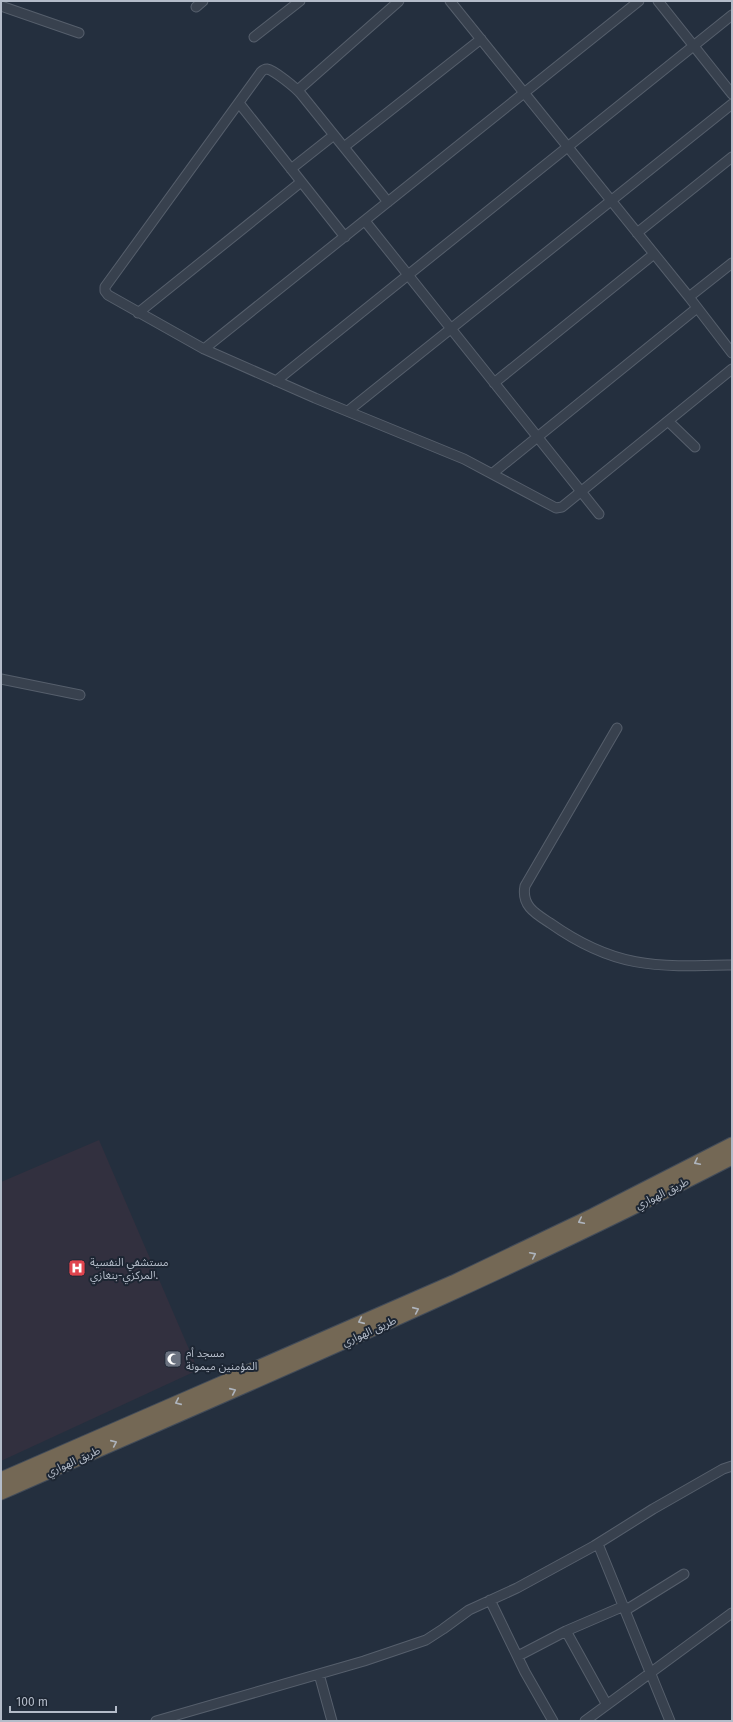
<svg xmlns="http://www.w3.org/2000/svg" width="733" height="1722" viewBox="0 0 733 1722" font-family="'Fira Sans','Noto Sans Arabic',sans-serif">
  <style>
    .medical { fill: #32303f }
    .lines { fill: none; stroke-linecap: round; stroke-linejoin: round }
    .minor-casing { stroke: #565f6c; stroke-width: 11 }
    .highway-casing { stroke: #434c59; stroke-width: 15 }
    .minor { stroke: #38414e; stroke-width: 9 }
    .highway { stroke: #746855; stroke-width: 13 }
    .oneway { stroke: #aeb4bd }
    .labels { text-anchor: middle; stroke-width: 4; stroke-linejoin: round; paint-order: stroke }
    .street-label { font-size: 11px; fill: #b4bcc9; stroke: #1d2633 }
    .poi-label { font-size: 11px; fill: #b4bcc9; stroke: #1d2633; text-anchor: start }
  </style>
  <rect width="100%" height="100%" fill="#242f3e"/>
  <!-- medical -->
  <path class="medical" d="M99,1140L198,1370L1,1461V1182Z"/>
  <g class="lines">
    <!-- minor casing -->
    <g class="minor-casing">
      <path id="minor" d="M450,1L689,297L732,353
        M658,1L732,94
        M1,6L79,33
        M196,7L203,1
        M254,37L300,1
        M298,90L399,1
        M239,103L345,237
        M344,147L481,39
        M291,169L334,135
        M388,202L301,94C296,88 274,70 267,69C264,69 263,70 261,72L105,287V291L108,295L204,349L315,398L464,459L556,508L562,507L732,369
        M365,221L599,514
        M637,233L732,157
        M689,297L732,263
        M138,313L301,182
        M204,349L639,1
        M276,381L732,15
        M494,383L654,254
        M348,411L732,104
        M668,421L695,447
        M493,473L697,308
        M1,679L80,695
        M617,728L525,886C521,906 536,914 550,923C615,969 656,967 732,965
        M598,1544L670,1721
        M490,1600L525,1672L553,1721
        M626,1610L684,1574
        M566,1631L607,1705
        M518,1656L566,1631L624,1606
        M319,1674L332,1721
        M156,1721L364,1661L426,1640L443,1629L469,1610L517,1588L594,1546L653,1509L723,1469L732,1466
        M585,1721L732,1613"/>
    </g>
    <!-- highway casing -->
    <g class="highway-casing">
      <path id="highway" d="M1,1479L453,1282L593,1215L732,1144
        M1,1493C246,1385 494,1281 732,1158"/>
    </g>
    <!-- minor -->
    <use href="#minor" class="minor"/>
    <!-- highway -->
    <use href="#highway" class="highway"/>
  </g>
  <!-- one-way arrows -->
  <defs><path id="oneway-chevron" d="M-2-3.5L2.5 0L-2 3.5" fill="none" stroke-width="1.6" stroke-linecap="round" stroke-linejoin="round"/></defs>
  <g class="oneway">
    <use href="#oneway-chevron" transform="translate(697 1162) rotate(153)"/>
    <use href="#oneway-chevron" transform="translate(581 1221) rotate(154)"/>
    <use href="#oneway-chevron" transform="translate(533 1255) rotate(-26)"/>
    <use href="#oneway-chevron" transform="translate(416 1310) rotate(-24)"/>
    <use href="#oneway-chevron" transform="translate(361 1321) rotate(156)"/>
    <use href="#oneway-chevron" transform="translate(233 1391) rotate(-24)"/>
    <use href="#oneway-chevron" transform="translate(178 1402) rotate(156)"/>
    <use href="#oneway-chevron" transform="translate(114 1443) rotate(-24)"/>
  </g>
  <!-- icons -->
  <defs>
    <g id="hospital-square" transform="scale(0.9)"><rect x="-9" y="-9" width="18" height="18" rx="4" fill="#e0444e" stroke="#1d2633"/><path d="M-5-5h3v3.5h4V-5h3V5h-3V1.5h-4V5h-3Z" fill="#fff"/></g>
    <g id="mosque-square" transform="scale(0.9)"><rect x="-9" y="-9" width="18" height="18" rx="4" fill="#6b7280" stroke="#1d2633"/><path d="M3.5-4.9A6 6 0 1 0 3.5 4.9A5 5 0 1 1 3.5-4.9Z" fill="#fff"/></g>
  </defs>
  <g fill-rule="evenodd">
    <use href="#hospital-square" x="77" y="1268"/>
    <use href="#mosque-square" x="173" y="1359"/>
  </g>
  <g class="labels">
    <!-- street labels -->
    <g class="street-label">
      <text transform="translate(662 1193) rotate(-26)" y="4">طريق الهواري</text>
      <text transform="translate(369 1331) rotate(-24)" y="4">طريق الهواري</text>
      <text transform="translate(73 1461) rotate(-24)" y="4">طريق الهواري</text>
    </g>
    <!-- poi labels -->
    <g class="poi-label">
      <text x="90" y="1266">مستشفي النفسية<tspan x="90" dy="13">المركزي-بنغازي.</tspan></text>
      <text x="186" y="1357">مسجد أم<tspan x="186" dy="13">المؤمنين ميمونة</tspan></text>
    </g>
  </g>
  <!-- border -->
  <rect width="733" height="1722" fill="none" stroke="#b4bcc9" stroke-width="4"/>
  <!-- scale -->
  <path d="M10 1706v6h106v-6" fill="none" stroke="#b4bcc9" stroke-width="2"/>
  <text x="16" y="1706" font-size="12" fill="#b4bcc9" stroke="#1d2633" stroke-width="3" paint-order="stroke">100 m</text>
</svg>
